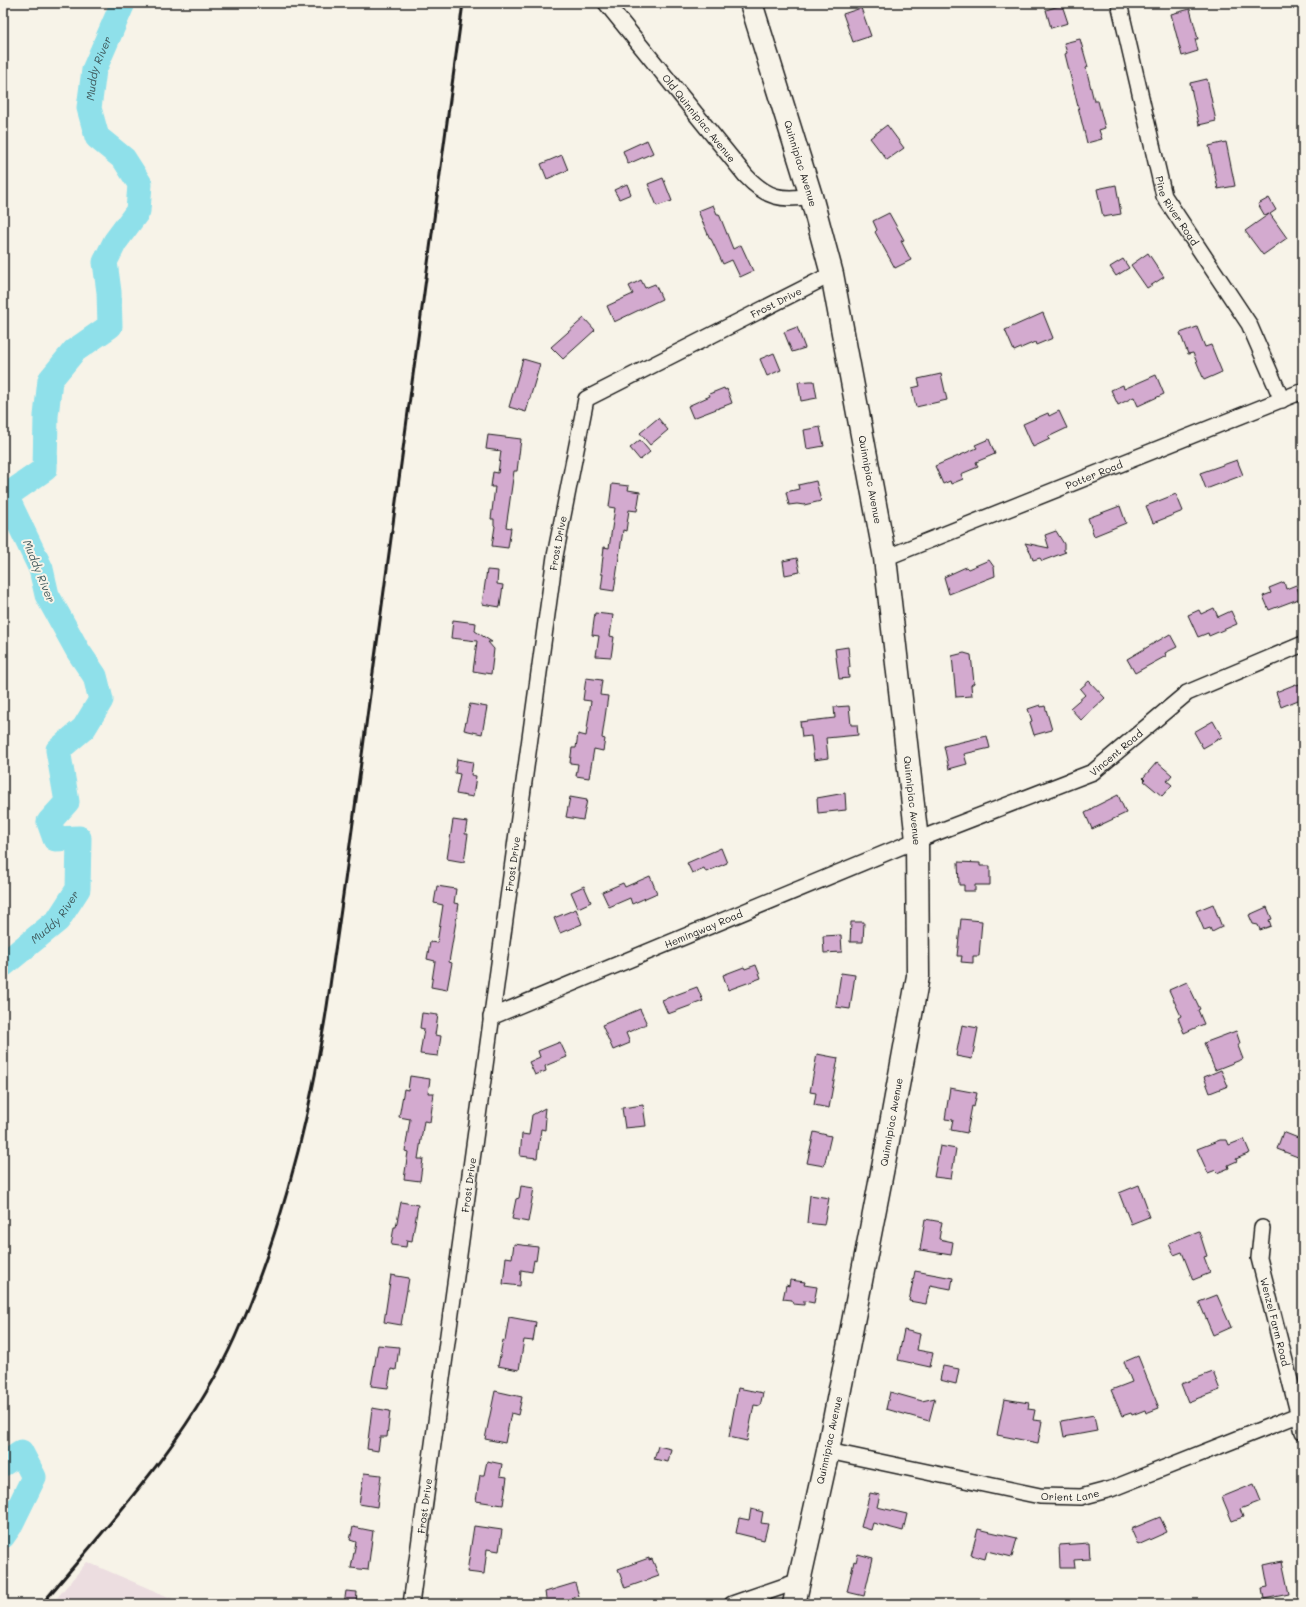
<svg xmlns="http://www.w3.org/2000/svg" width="1306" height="1607" viewBox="0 0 1306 1607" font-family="Mali,sans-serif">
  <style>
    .built { fill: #ecdde0 }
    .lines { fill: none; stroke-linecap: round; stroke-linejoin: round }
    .river { stroke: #8fe0ea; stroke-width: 25 }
    .building { fill: #d3aacf; stroke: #1c1c1c }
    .street-casing { stroke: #1c1c1c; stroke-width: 18 }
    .secondary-casing { stroke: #1c1c1c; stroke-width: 25 }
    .street { stroke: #f7f3e8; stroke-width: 15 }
    .secondary { stroke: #f7f3e8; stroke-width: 22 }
    .rail { stroke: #1c1c1c; stroke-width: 3 }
    .labels { text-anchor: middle; stroke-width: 4; stroke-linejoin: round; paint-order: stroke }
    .street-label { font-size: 10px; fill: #1c1c1c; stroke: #f7f3e8 }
    .water-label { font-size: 11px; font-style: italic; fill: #3e575a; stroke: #f7f3e8 }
  </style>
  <rect width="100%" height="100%" fill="#f7f3e8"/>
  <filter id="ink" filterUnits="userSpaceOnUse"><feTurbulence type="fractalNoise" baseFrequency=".025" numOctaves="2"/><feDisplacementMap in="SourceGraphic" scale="8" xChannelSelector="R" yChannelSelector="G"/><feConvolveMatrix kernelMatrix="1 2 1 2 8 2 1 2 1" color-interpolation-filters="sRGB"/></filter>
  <g filter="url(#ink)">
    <!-- built -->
    <path class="built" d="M87,1562L185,1604H52Z"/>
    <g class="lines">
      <!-- river -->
      <g class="river">
        <path id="s1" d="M3,965L58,920L78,889L79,838L55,839L49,822L67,802L58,750L84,728L101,700L95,676L78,651L47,595L41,569L6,496L45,469L46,416L50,380L74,351L110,326L109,292L105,262L115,242L138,211L140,184L124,159L97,137L89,108L94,70L123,3"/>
        <path d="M3,1464L21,1452L34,1477L10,1526L3,1536"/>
      </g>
    </g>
    <!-- building -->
    <path class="building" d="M1062,5L1068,23L1051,28L1046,10Z
      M861,8L871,36L853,42L843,14Z
      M1190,9L1198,39H1195L1198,51L1182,56L1171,14Z
      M1080,39L1088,67L1086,68L1094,101H1098L1105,128L1099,130L1102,139L1087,143L1065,54L1067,53L1064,43Z
      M1207,79L1216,121L1199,125L1190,83Z
      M887,125L904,148L887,160L870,138Z
      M647,140L653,153L628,164L623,151Z
      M1226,142L1235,186L1218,189L1209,146Z
      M562,155L568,170L547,179L541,164Z
      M663,178L672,201L657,206L648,184Z
      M627,184L631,194L619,199L614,190Z
      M1116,185L1121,214L1103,217L1097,189Z
      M1269,198L1276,210L1270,214L1287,238L1263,255L1245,231L1269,214L1265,216L1258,204Z
      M713,205L717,214H719L733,249L741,245L753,271L740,277L732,260L723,264L711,239H710L698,211Z
      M889,213L904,240L901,241L911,260L895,268L875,232L877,230L873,221Z
      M1148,253L1164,277L1147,288L1131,265Z
      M1123,259L1129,268L1116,276L1110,267Z
      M641,280L645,288L655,284L662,299L614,322L607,306L633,294L629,286Z
      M1043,313L1053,338L1036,345L1035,342L1014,351L1005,330Z
      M584,318L595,330L563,359L551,347Z
      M797,327L805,348L792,352L784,332Z
      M1197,327L1205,347L1211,345L1222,372L1204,380L1193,353L1188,354L1180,333Z
      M774,353L781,370L767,376L760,359Z
      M523,359L540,364L526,412L509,407Z
      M941,374L947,400L916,407L912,388L920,386L918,379Z
      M1156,375L1164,394L1138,406L1134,397L1118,405L1111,390L1123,385L1124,389Z
      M810,381H814L817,398L801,401L798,382Z
      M724,388L725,390L727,389L732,403L693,418L688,406L710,396L709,394Z
      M1059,411L1067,428L1048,437L1050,439L1033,447L1023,424L1048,413L1049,416Z
      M658,418L668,430L650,445L640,433Z
      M820,427L824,446L807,449L804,430Z
      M488,435L521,439L517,471H514L509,507L506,527L511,528L508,548L492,546L495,526L494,525V519H491L495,487H491L493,472L498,473L501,451L486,449Z
      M989,439L995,454L976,462L978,467L961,474L963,479L951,484L950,481L943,484L935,466L977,448L975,445Z
      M640,440L650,452L640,460L630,448Z
      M1237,460L1243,475L1206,489L1200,473Z
      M816,481L821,501L804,505L797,504L789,505L786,492L799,489L798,485Z
      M612,484L629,486L628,490L640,492L637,511L629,510L626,531L623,530L614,591L601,589L603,574H601L604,547L609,548L615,508L609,507Z
      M1176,494L1183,511L1153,523L1146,506Z
      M1120,506L1126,523L1094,536L1088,518Z
      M1056,531L1064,544V551L1066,552L1042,561L1040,558L1033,560L1031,553L1025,543L1049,548L1045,535Z
      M797,558L800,572L785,575L783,561Z
      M989,560L994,567L995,576L949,594L944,577L966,567L968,569Z
      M487,570L498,571L497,584L503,585L500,607L482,604Z
      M1284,582L1286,589L1296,585L1301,598L1269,610L1263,596L1271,593L1269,588Z
      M1214,608L1218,617L1231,611L1237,624L1209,636L1208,633L1198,637L1188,615L1199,610L1201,614Z
      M595,613L613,615L610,636L614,637L611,657L596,656L599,636L592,635Z
      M453,620L476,623L475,631L492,642H488L494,649L491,674L473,671L477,641L451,638Z
      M1170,634L1177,647L1165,653L1166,656L1135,673L1127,659Z
      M848,647L850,667H848L849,678L839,679L835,649Z
      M964,653L971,655L974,683L971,685L972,696L956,697L952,656Z
      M586,678L602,680L600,695L608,696L602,738L605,739L603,751L594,749L589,778L576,776L578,764L570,763L572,748H576L578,734L586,736L591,701L583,700Z
      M1089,681L1105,698L1081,720L1070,708L1085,695L1080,689Z
      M1303,683V698L1281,707L1276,692L1296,684L1297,686Z
      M470,704L487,707L482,734L464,730Z
      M1040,705L1041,707L1045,706L1052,730L1034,735L1030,722L1032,721L1028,709Z
      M849,706L851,725H857L858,735L826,738L828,758L814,760L811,736L802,737L800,722L835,718L834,707Z
      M1213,721L1222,737L1203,748L1194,732Z
      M987,736L990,748L964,754L967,764L949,769L944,746Z
      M457,759L473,762L471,775L476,776L473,797L456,794L460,774L455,773Z
      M1157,762L1172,775L1167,781L1172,785L1162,796L1144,781L1145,780L1143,778Z
      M845,793L846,810L818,813L817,798Z
      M1118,795L1126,813L1092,829L1085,813L1091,810L1092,808Z
      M570,797L587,800L583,820L566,817Z
      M453,820L467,822L465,834H468L464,862L447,859Z
      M721,848L727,863L706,872L704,868L692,873L687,863Z
      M958,862L980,863V866H990V885H975V891H964V885H959Z
      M650,876L657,893L632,904L630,898L609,907L602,892L623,883L625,887Z
      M437,886L456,889L454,903L459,904L449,962L452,963L447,990L431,987L435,961L427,959L430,942L437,943L443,905L434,903Z
      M584,886L591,902L578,908L571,892Z
      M1213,904L1222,927L1212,932L1210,928L1204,930L1196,911Z
      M1267,907L1272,919L1269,920L1271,926L1260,930L1258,925L1253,924L1249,915Z
      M576,909L582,924L560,933L554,918Z
      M961,919L982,921L979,956H973V963L961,962L962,956H957Z
      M851,922H864L863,942H850Z
      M841,935L842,952L824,953L823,936Z
      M756,965L761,978L728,990L723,975L744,967L745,969Z
      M841,973L855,975L850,1009L836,1007Z
      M1187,982L1200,1009L1198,1010L1204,1024L1184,1033L1178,1018L1181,1016L1169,990Z
      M697,987L703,1001L668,1014L662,1000Z
      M640,1009L647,1024L626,1033L630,1043L613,1050L602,1025Z
      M422,1013L438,1015L435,1035L441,1036L438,1056L420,1054L424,1029L420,1028Z
      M962,1025L978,1028L972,1059L956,1056Z
      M1236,1031L1240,1043L1238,1046L1243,1059L1215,1070L1204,1043Z
      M560,1042L567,1057L545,1066L546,1071L535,1075L529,1062L540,1057L538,1051Z
      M817,1054L838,1058L829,1108L814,1105L816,1093L810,1092Z
      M1221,1070L1228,1086L1210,1093L1204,1077Z
      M410,1076L430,1079L428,1093H434L430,1122L424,1121L418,1159H423L420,1181L404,1179L408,1152L405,1151L410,1119L399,1117L404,1089L408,1090Z
      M950,1088L977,1093L974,1107L972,1106L967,1133L951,1130L953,1120L945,1119Z
      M643,1105L646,1126L625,1128L622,1108Z
      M545,1108L544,1117H546L545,1130L541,1129L537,1158L520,1156L522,1134L529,1135L532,1115Z
      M814,1132L831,1136L824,1166L807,1163Z
      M1283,1132L1303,1140V1159L1277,1149Z
      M1244,1139L1250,1153L1236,1159L1237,1161L1228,1165L1229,1168L1217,1173L1216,1170L1208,1173L1197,1149L1220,1140H1227L1229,1145Z
      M940,1146L956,1149L951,1179L934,1177Z
      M1139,1185L1147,1207L1146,1209L1149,1217L1131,1224L1119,1193Z
      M521,1186L534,1188L528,1222L512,1219L516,1199L519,1198Z
      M810,1195L829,1198L824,1225L807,1223Z
      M401,1202L418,1205L412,1241L407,1240L406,1247L391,1245L394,1227H396Z
      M925,1219L942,1222L939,1239L953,1242L951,1255L920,1250Z
      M1199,1231L1207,1256L1204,1257L1210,1273L1193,1280L1182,1252L1174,1255L1169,1243Z
      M514,1244L538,1247L536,1261L534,1260L532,1272L521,1270L520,1286L503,1284L506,1257L512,1258Z
      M915,1271L953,1278L951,1289L930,1285L926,1304L909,1301Z
      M391,1275L409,1278L401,1325L384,1322Z
      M790,1280L805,1282L804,1285L817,1287L814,1303L804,1301V1305L793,1304L792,1300L783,1299L786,1285L789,1286Z
      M1217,1295L1231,1327L1213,1335L1199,1302Z
      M509,1317L536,1322L533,1341L524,1340L519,1370L498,1366L503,1340L505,1341Z
      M904,1330L920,1334L917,1350L933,1353L930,1367L898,1360Z
      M378,1345L399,1347L396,1370L391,1369L388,1388L371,1386Z
      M1138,1356L1159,1408L1146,1413L1145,1410L1132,1415L1131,1413L1122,1416L1111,1390L1132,1382L1124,1362Z
      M943,1366L959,1369L956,1384L940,1380Z
      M1213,1372L1220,1390L1188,1402L1181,1384Z
      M738,1388L763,1393L760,1406L754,1405L747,1441L729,1437Z
      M495,1391L522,1397L518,1415L511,1413L505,1443L485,1439Z
      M890,1392L922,1401L935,1398L929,1421L886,1409Z
      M1004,1399L1029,1403L1028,1409L1035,1410L1033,1420L1042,1421L1038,1443L997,1435Z
      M372,1408L390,1411L387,1437H380L378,1451L367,1449Z
      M1094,1415L1097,1431L1064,1437L1061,1421Z
      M658,1446L671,1449L668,1462L654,1459Z
      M487,1461L502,1464L500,1476L507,1477L503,1505L476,1501L480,1475H484Z
      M364,1473L381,1475L377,1507L359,1504Z
      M1254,1484L1261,1501L1240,1509L1243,1517L1232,1521L1222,1497Z
      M870,1493L880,1495L877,1507L907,1514L903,1531L873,1523L871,1530L861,1527Z
      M751,1509L763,1512L761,1523L768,1524L764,1540L736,1533L739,1518L749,1520Z
      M1160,1517L1167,1532L1138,1545L1131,1529Z
      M474,1526L502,1530L499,1551L487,1549L484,1574L467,1572Z
      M353,1527L373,1531L368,1570L351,1568L356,1542L350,1540Z
      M978,1529L1017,1538L1012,1557L987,1551L985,1559L971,1555Z
      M1089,1543L1090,1559L1074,1560L1075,1568H1060L1059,1545Z
      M858,1554L873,1558L864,1596L847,1592L854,1561L856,1562Z
      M649,1558V1560L652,1559L659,1576L625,1588L618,1569Z
      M1282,1561L1289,1594L1264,1599L1262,1588L1268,1587L1264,1565Z
      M575,1583L579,1596L569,1599L570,1604H547L545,1592Z
      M346,1591L357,1592L356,1604H344Z"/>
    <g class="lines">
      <!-- street casing -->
      <g class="street-casing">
        <g id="street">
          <path id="s2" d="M606,3L746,176C767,198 781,201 811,196"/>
          <path id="s3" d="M1119,3L1164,196L1249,324L1282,400"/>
          <path id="s4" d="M885,558L1303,391"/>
          <path id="s5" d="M491,1017L917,840L1093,772L1187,693L1303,644"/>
          <path id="s6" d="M1262,1228L1259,1258L1303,1432"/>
          <path id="s7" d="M828,1451L1040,1496L1081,1497L1111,1489L1303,1413"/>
          <path id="s8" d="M411,1604L555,556L586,399L832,274"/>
          <path d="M732,1604L799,1581"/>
        </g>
      </g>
      <!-- secondary casing -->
      <g class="secondary-casing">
        <g id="secondary">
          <path id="s9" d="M751,3L811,196L832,274L885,558L917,840L918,976L885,1157L828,1451L794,1604"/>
        </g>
      </g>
      <!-- street -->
      <use href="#street" class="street"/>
      <!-- secondary -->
      <use href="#secondary" class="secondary"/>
      <!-- rail -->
      <path class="rail" d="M42,1604C112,1520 190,1438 235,1337C276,1245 306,1135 322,1036C328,1006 331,975 336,944C347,869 357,793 367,717C399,479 431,241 463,3"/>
    </g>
  </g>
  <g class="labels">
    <!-- street labels -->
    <g class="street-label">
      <text dy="4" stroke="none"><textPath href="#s2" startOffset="148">Old Quinnipiac Avenue</textPath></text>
      <text dy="4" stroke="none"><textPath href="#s9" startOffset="168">Quinnipiac Avenue</textPath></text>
      <text dy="4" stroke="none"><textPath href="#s3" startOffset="217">Pine River Road</textPath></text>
      <text dy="4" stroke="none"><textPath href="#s8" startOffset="1431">Frost Drive</textPath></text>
      <text dy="4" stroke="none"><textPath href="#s4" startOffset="225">Potter Road</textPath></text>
      <text dy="4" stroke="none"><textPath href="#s9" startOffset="492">Quinnipiac Avenue</textPath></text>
      <text dy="4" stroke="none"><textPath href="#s8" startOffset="1071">Frost Drive</textPath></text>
      <text dy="4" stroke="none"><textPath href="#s5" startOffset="680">Vincent Road</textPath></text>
      <text dy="4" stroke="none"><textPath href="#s9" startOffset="816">Quinnipiac Avenue</textPath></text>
      <text dy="4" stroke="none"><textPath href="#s8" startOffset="747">Frost Drive</textPath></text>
      <text dy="4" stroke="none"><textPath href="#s5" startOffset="230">Hemingway Road</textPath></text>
      <text transform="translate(891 1122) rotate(-80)" y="4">Quinnipiac Avenue</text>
      <text dy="4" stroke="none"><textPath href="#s8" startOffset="423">Frost Drive</textPath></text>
      <text dy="4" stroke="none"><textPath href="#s6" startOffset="96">Wenzel Farm Road</textPath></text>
      <text transform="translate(829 1440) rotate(-78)" y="4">Quinnipiac Avenue</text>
      <text dy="4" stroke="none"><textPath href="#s7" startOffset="247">Orient Lane</textPath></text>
      <text dy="4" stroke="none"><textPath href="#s8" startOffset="99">Frost Drive</textPath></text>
    </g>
    <!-- water labels -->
    <g class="water-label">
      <text dy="4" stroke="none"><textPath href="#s1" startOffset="1080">Muddy River</textPath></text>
      <text transform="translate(39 571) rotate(68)" y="4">Muddy River</text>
      <text dy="4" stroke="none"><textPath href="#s1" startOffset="71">Muddy River</textPath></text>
    </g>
  </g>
  <!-- margin -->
  <rect width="1306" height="1607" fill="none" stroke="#f7f3e8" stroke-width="16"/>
  <rect x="8" y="8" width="1290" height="1591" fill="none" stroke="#1c1c1c" stroke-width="1.5" filter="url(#ink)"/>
</svg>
